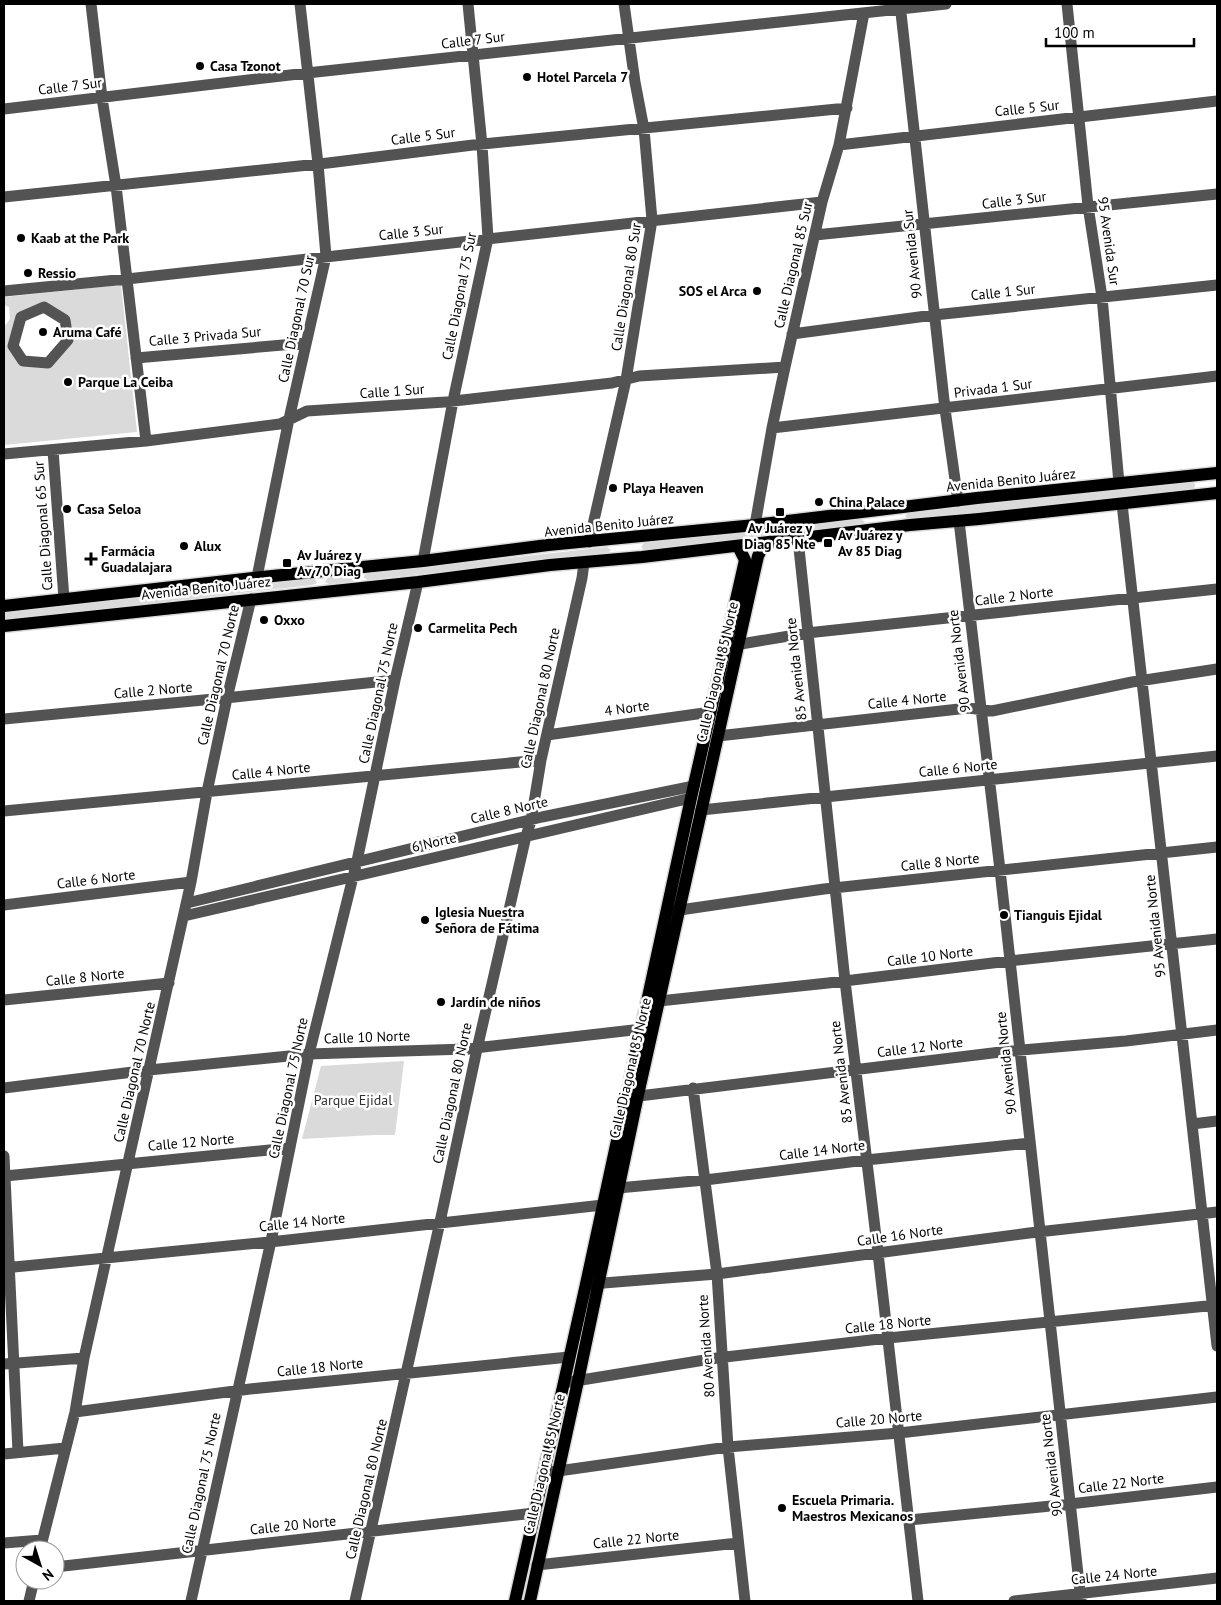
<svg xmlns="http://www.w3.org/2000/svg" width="1221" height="1605" viewBox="0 0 1221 1605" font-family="'PT Sans',sans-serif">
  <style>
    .green { fill: #dadada; fill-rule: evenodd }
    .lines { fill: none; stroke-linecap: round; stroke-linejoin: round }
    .major-casing { stroke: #dbdbdb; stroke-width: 15 }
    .minor { stroke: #535353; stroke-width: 11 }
    .major { stroke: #000; stroke-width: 12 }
    .poi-dot { fill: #000; stroke: #fff; stroke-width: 2 }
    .labels { text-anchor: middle; stroke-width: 5; stroke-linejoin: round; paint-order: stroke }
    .street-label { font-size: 14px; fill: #000; stroke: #fff }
    .poi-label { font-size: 14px; font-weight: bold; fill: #000; stroke: #fff; text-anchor: start }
    .park-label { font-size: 14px; fill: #313131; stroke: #fff }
  </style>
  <rect width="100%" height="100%" fill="#fff"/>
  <!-- green -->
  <path class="green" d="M121,285L137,432L4,445V327L10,319L9,307L4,305V297ZM44,307L65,320L68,340L49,363L22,361L13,346L21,317Z
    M1192,482L1195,484V487L1192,490L908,520L905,516L909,512Z
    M861,519L865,522L862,525L644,550L641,547L644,543Z
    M607,547L611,550L607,554L368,580L364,578V576L366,574Z
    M354,575L352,578L354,582L329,584L325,582L328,577Z
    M314,578L317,583L312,585L4,620V613Z
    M404,1061L395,1135H374L302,1139L321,1066Z
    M549,1482V1488L525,1601H521L546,1485Z"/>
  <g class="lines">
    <!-- major casing -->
    <g class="major-casing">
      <path id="major" d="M4,606L253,578L423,561L548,545L755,525L977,498L1217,473
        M4,626L418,582L550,565L642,557L910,525L979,519L1217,493
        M515,1601L586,1284L691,798L745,560L738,546
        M530,1601L578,1381L638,1095L758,556L765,543"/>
    </g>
    <!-- minor -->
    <path class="minor" d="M91,4L102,98L116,186L146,441
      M900,4L945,409L958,501
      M1067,4L1088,206L1102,297L1119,483
      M4,109L307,73L946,4
      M839,145L1217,101
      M4,197L328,163L473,145L847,108
      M815,235L1217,194
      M4,291L127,279L822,202
      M44,307L65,320L68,340L48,363L23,361L13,346L21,317Z
      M792,334L934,315L1217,285
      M136,358L306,343
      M772,428L1217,376
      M53,450L64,599
      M4,454L146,441L280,424L307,411L445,402L612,383L639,376L785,367
      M1122,504L1217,1346
      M959,521L1000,870L1081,1601
      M755,525L772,428L785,367L822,202L839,145L864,13
      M798,539L845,981L878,1253L918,1601
      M589,542L626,380L652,220L644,129L635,82L624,4
      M423,561L453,401L488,238L482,145L468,4
      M257,577L289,419L326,256L318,164L300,4
      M729,646L807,633L1217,589
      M4,719L235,697L395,680
      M547,735L711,712
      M718,736L968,708L992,711L1132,682L1217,669
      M701,810L1217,756
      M4,811L541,760
      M187,903L542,817L694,786
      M4,905L191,882
      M673,911L824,889L1217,847
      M184,916L691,798
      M4,1000L169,983
      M650,1002L828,983L1009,961L1217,939
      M4,1088L149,1070L309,1054L466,1049L642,1029
      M693,1088L717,1274L728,1447L745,1601
      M631,1097L1009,1051L1126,1041L1217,1030
      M1192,1124L1217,1121
      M4,1156L18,1452
      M5,1176L290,1148
      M618,1188L705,1180L866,1160L1030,1143
      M4,1268L279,1241L603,1205
      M591,1284L717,1274L1029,1233L1217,1212
      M4,1364L84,1358
      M569,1382L717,1358L888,1338L1217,1305
      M75,1412L250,1389L569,1357
      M4,1454L65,1448
      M544,1473L728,1447L899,1433L1217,1397
      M909,1520L1061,1505L1217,1487
      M4,1543L42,1540
      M40,1550L75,1412L84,1358L191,882L207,792L227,698L251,599
      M537,1565L738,1543
      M55,1567L534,1513
      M29,1601L34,1580
      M191,1601L271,1241L309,1054L357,861L395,680L418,582
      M355,1601L440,1222L477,1049L526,836L531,821L541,760L582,578L584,563
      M1014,1601L1217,1578"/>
    <!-- major -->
    <use href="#major" class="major"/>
  </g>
  <!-- markers -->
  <g class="poi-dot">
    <circle cx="200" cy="66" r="5"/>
    <circle cx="527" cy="77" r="5"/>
    <circle cx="21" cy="238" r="5"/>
    <circle cx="28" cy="273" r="5"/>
    <circle cx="757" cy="291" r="5"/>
    <circle cx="43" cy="332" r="5"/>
    <circle cx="68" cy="382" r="5"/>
    <circle cx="613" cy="488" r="5"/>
    <circle cx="819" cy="502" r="5"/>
    <circle cx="67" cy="509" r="5"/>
    <rect x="775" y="507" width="10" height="10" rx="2.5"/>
    <rect x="823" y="538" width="10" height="10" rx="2.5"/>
    <circle cx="184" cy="546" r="5"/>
    <path d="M88.5 551.5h5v5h5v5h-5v5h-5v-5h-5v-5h5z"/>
    <rect x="282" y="558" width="10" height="10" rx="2.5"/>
    <circle cx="264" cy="620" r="5"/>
    <circle cx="418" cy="628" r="5"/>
    <circle cx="1004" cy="915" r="5"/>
    <circle cx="425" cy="920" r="5"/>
    <circle cx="441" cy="1002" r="5"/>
    <circle cx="782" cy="1508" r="5"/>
  </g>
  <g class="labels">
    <!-- street labels -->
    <g class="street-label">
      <text transform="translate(473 40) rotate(-7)" y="5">Calle 7 Sur</text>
      <text transform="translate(70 86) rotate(-7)" y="5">Calle 7 Sur</text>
      <text transform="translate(1027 108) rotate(-6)" y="5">Calle 5 Sur</text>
      <text transform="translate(423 136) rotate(-7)" y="5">Calle 5 Sur</text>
      <text transform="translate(1014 200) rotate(-7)" y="5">Calle 3 Sur</text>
      <text transform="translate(411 232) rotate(-6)" y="5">Calle 3 Sur</text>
      <text transform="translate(1109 241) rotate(82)" y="5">95 Avenida Sur</text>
      <text transform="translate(912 254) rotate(-96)" y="5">90 Avenida Sur</text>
      <text transform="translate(793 265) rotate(-77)" y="5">Calle Diagonal 85 Sur</text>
      <text transform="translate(626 287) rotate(-81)" y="5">Calle Diagonal 80 Sur</text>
      <text transform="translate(1003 292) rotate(-6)" y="5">Calle 1 Sur</text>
      <text transform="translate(459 296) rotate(-79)" y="5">Calle Diagonal 75 Sur</text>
      <text transform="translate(296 319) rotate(-78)" y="5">Calle Diagonal 70 Sur</text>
      <text transform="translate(205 336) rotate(-5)" y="5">Calle 3 Privada Sur</text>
      <text transform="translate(993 388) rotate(-7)" y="5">Privada 1 Sur</text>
      <text transform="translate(392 391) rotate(-4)" y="5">Calle 1 Sur</text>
      <text transform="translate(1011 480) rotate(-6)" y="5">Avenida Benito Juárez</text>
      <text transform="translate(609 525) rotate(-6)" y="5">Avenida Benito Juárez</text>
      <text transform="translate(43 526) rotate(-94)" y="5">Calle Diagonal 65 Sur</text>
      <text transform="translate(206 588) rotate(-6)" y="5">Avenida Benito Juárez</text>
      <text transform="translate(1014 596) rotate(-7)" y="5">Calle 2 Norte</text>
      <text transform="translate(959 661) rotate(-97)" y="5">90 Avenida Norte</text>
      <text transform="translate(796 669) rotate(-96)" y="5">85 Avenida Norte</text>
      <text transform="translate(717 672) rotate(-77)" y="5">Calle Diagonal 85 Norte</text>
      <text transform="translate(218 675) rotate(-77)" y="5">Calle Diagonal 70 Norte</text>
      <text transform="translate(153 690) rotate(-5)" y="5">Calle 2 Norte</text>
      <text transform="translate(378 693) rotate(-78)" y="5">Calle Diagonal 75 Norte</text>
      <text transform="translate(540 698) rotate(-78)" y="5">Calle Diagonal 80 Norte</text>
      <text transform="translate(907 700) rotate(-6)" y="5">Calle 4 Norte</text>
      <text transform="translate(627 708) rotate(-8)" y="5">4 Norte</text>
      <text transform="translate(958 768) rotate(-6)" y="5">Calle 6 Norte</text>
      <text transform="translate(271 771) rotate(-6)" y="5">Calle 4 Norte</text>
      <text transform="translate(509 810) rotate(-13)" y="5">Calle 8 Norte</text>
      <text transform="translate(434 842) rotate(-13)" y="5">6 Norte</text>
      <text transform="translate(940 862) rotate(-6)" y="5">Calle 8 Norte</text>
      <text transform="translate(96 879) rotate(-7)" y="5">Calle 6 Norte</text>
      <text transform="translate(1155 926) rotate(-96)" y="5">95 Avenida Norte</text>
      <text transform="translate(930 956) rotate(-7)" y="5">Calle 10 Norte</text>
      <text transform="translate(85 977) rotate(-6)" y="5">Calle 8 Norte</text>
      <text transform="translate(367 1037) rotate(-2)" y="5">Calle 10 Norte</text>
      <text transform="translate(920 1047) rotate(-7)" y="5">Calle 12 Norte</text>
      <text transform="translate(1006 1063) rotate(-96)" y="5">90 Avenida Norte</text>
      <text transform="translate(630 1068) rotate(-77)" y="5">Calle Diagonal 85 Norte</text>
      <text transform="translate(134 1072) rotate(-77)" y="5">Calle Diagonal 70 Norte</text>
      <text transform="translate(841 1072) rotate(-97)" y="5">85 Avenida Norte</text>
      <text transform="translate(288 1088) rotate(-78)" y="5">Calle Diagonal 75 Norte</text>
      <text transform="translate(452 1093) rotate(-78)" y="5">Calle Diagonal 80 Norte</text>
      <text transform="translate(191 1142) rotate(-5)" y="5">Calle 12 Norte</text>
      <text transform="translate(822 1150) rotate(-7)" y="5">Calle 14 Norte</text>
      <text transform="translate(302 1222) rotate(-6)" y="5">Calle 14 Norte</text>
      <text transform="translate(900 1235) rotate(-8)" y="5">Calle 16 Norte</text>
      <text transform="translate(888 1324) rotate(-6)" y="5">Calle 18 Norte</text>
      <text transform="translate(706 1346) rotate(-94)" y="5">80 Avenida Norte</text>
      <text transform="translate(320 1367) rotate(-6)" y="5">Calle 18 Norte</text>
      <text transform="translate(879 1419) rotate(-5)" y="5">Calle 20 Norte</text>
      <text transform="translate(544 1464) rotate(-77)" y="5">Calle Diagonal 85 Norte</text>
      <text transform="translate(1051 1465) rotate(-97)" y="5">90 Avenida Norte</text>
      <text transform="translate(201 1483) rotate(-78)" y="5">Calle Diagonal 75 Norte</text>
      <text transform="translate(1121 1483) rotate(-7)" y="5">Calle 22 Norte</text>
      <text transform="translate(366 1489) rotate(-77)" y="5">Calle Diagonal 80 Norte</text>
      <text transform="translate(293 1525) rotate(-6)" y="5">Calle 20 Norte</text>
      <text transform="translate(636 1539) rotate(-6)" y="5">Calle 22 Norte</text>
      <text transform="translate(1114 1575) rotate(-6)" y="5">Calle 24 Norte</text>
    </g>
    <!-- poi labels -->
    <g class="poi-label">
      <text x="210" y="71">Casa Tzonot</text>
      <text x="537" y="82">Hotel Parcela 7</text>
      <text x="31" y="243">Kaab at the Park</text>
      <text x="38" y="278">Ressio</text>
      <text x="747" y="296" text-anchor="end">SOS el Arca</text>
      <text x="53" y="337">Aruma Café</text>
      <text x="78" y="387">Parque La Ceiba</text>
      <text x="623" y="493">Playa Heaven</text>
      <text x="829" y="507">China Palace</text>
      <text x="77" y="514">Casa Seloa</text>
      <text x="780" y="533" text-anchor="middle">Av Juárez y<tspan x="780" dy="16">Diag 85 Nte</tspan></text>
      <text x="838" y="540">Av Juárez y<tspan x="838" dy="16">Av 85 Diag</tspan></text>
      <text x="194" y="551">Alux</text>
      <text x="101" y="556">Farmácia<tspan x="101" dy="16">Guadalajara</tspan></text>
      <text x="297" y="560">Av Juárez y<tspan x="297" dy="16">Av 70 Diag</tspan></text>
      <text x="274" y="625">Oxxo</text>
      <text x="428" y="633">Carmelita Pech</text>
      <text x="435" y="917">Iglesia Nuestra<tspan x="435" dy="16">Señora de Fátima</tspan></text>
      <text x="1014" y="920">Tianguis Ejidal</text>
      <text x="451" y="1007">Jardín de niños</text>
      <text x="792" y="1505">Escuela Primaria.<tspan x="792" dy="16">Maestros Mexicanos</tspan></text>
    </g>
    <!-- park labels -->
    <g class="park-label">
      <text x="353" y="1105">Parque Ejidal</text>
    </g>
  </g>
  <!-- border -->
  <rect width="1221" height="1605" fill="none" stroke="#000000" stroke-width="10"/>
  <!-- north arrow -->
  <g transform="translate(40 1565) rotate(141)"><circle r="24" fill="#ffffff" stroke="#999999"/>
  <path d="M0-4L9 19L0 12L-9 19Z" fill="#000000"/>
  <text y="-8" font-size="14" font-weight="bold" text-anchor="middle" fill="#000000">N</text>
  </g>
  <!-- scale -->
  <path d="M1046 38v8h148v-8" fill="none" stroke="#000000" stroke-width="2.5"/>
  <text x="1054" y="38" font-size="15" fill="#000000" stroke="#ffffff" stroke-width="4" paint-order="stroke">100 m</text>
</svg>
